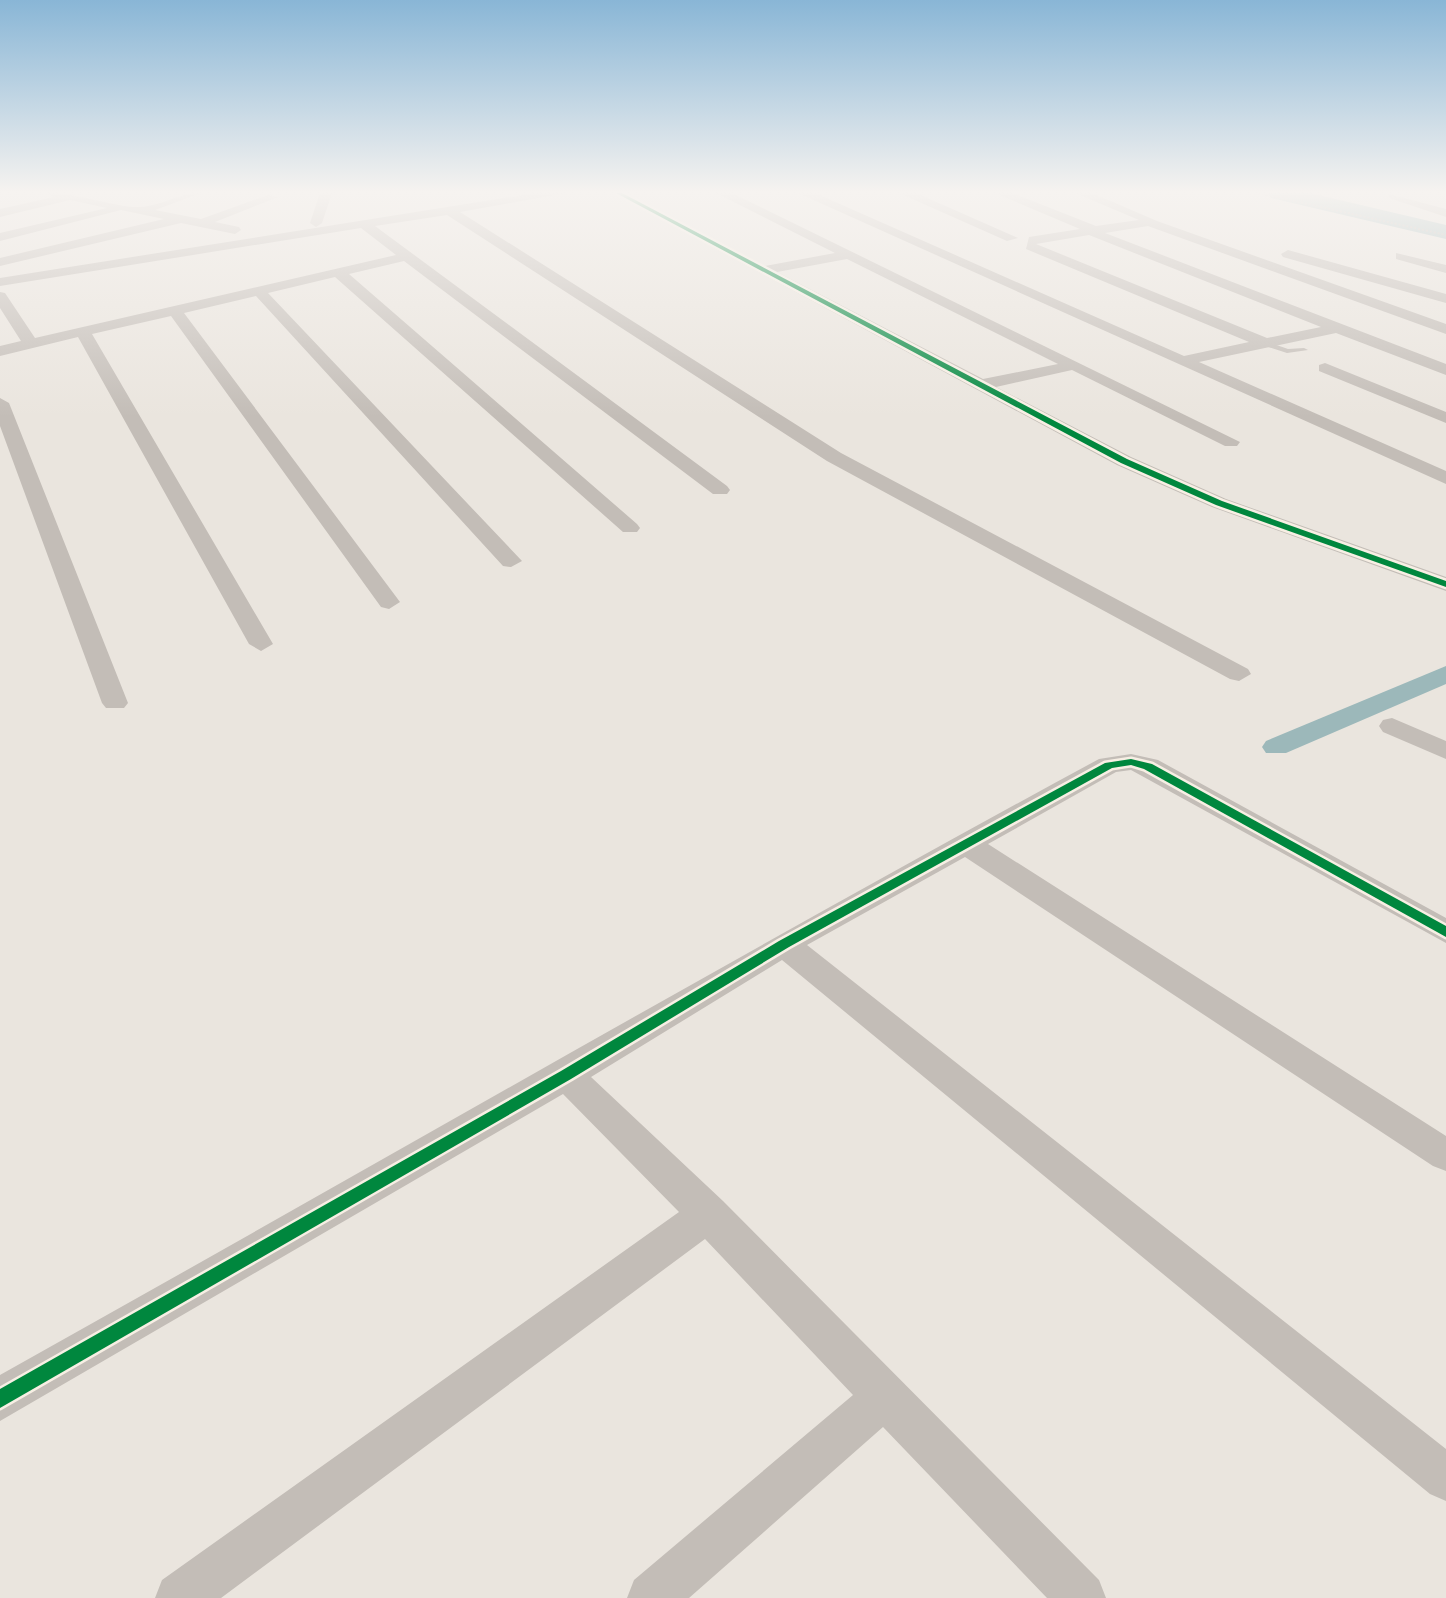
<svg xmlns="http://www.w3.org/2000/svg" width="1446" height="1598" viewBox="0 0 1446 1598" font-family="'PT Sans Narrow',sans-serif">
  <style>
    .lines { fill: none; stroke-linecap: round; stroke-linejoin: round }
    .canal { fill: #9cb8ba; fill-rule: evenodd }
    .river { fill: #9cb8ba; fill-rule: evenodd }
    .path { stroke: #bbb5b0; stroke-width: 2; stroke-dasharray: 2 2; stroke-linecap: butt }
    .service { fill: #c3bdb7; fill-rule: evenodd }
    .minor { fill: #c3bdb7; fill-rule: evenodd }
    .cycleway-casing { stroke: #f7efe4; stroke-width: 5 }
    .cycleway { fill: #00873e; fill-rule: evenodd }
  </style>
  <rect width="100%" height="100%" fill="#eae5de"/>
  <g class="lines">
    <!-- canal -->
    <path class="canal" d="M1446,666V684L1286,753H1266L1262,747L1266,741Z"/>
    <!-- river -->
    <path class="river" d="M1268,193H1310L1446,225V239L1271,198Z"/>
    <!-- path -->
    <path class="path" d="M1258,193L1446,235"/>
    <!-- service -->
    <path class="service" d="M1265,341L1288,349L1304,348L1308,350L1287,353L1262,345L1261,343Z"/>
    <!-- minor -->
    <path class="minor" d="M47,193C78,193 116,208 140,207C161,206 179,193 201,193L155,210L201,219L268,195L278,197L215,222L239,227L241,230L235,234L181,223L0,266V258L164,219L121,210L0,241V233L107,208L70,200L0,217V209L54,197Z
      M320,193H332L322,223L316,227L310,223Z
      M536,193H566L460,212L841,453L1248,669L1251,674L1239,681L1230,679L827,461L447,215L375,226L727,486L730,490L727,494H713L404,261L349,274L637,524L640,528L637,532H623L335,277L268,293L522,561L511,567L503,566L256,296L184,313L400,602L389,609L381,607L171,316L92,334L273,644L261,651L249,644L78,337L0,356V346L21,341L0,308V292L5,293L35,338L396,255L361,228L0,286V278Z
      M612,193H627L765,266L835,253L716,193H732L1240,442L1237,446H1225L1072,370L996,387L1131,457L1226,499L1446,577V591L1212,507L1117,465ZM847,259L1058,364L983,379L777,272Z
      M798,193H815L1184,356L1249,342L1026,249L1029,237L1080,229L995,193H1012L1096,226L1139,220L1075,193H1092L1157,221L1446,324V334L1148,226L1105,233L1446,364V375L1336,333L1199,362L1446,471V484ZM1089,235L1321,327L1267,338L1036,244Z
      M899,193H916L1018,238L1007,241Z
      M1389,194L1446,209V217L1389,198Z
      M1288,250L1446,294V303L1283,257L1281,254Z
      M1396,253L1446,265V273L1396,259Z
      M1325,363L1446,412V423L1319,371V365Z
      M0,398L9,403L128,703L124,708H106L102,703L0,426Z
      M1392,718L1446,741V759L1383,732L1379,726L1383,720Z
      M1131,754L1158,760L1446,918V943L1131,770L1116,772L988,844L1446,1136V1171L1433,1166L965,857L807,945L1446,1449V1501L1430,1494L782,960L591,1077L723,1201L1099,1580L1106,1598H1047L883,1427L689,1598H627L634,1580L853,1395L705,1239L221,1598H155L162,1580L679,1212L563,1094L0,1421V1375C367,1170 730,959 1099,759Z"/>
    <!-- cycleway casing -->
    <g class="cycleway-casing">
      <path id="cycleway" d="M616,193H622L1127,459L1222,501L1446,581V587L1216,505L1121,463Z
        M1131,759L1152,764L1446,926V937L1144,769L1131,765L1112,768L789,947L571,1079L0,1408V1389L561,1071L779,941L1105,763Z"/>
    </g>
    <!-- cycleway -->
    <use href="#cycleway" class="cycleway"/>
  </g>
  <!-- sky -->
  <linearGradient id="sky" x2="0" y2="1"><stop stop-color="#89b6d6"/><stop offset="0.46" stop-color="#f6f3f0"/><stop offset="1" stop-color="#f6f3f0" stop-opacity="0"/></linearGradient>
  <rect width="1446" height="417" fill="url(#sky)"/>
</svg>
